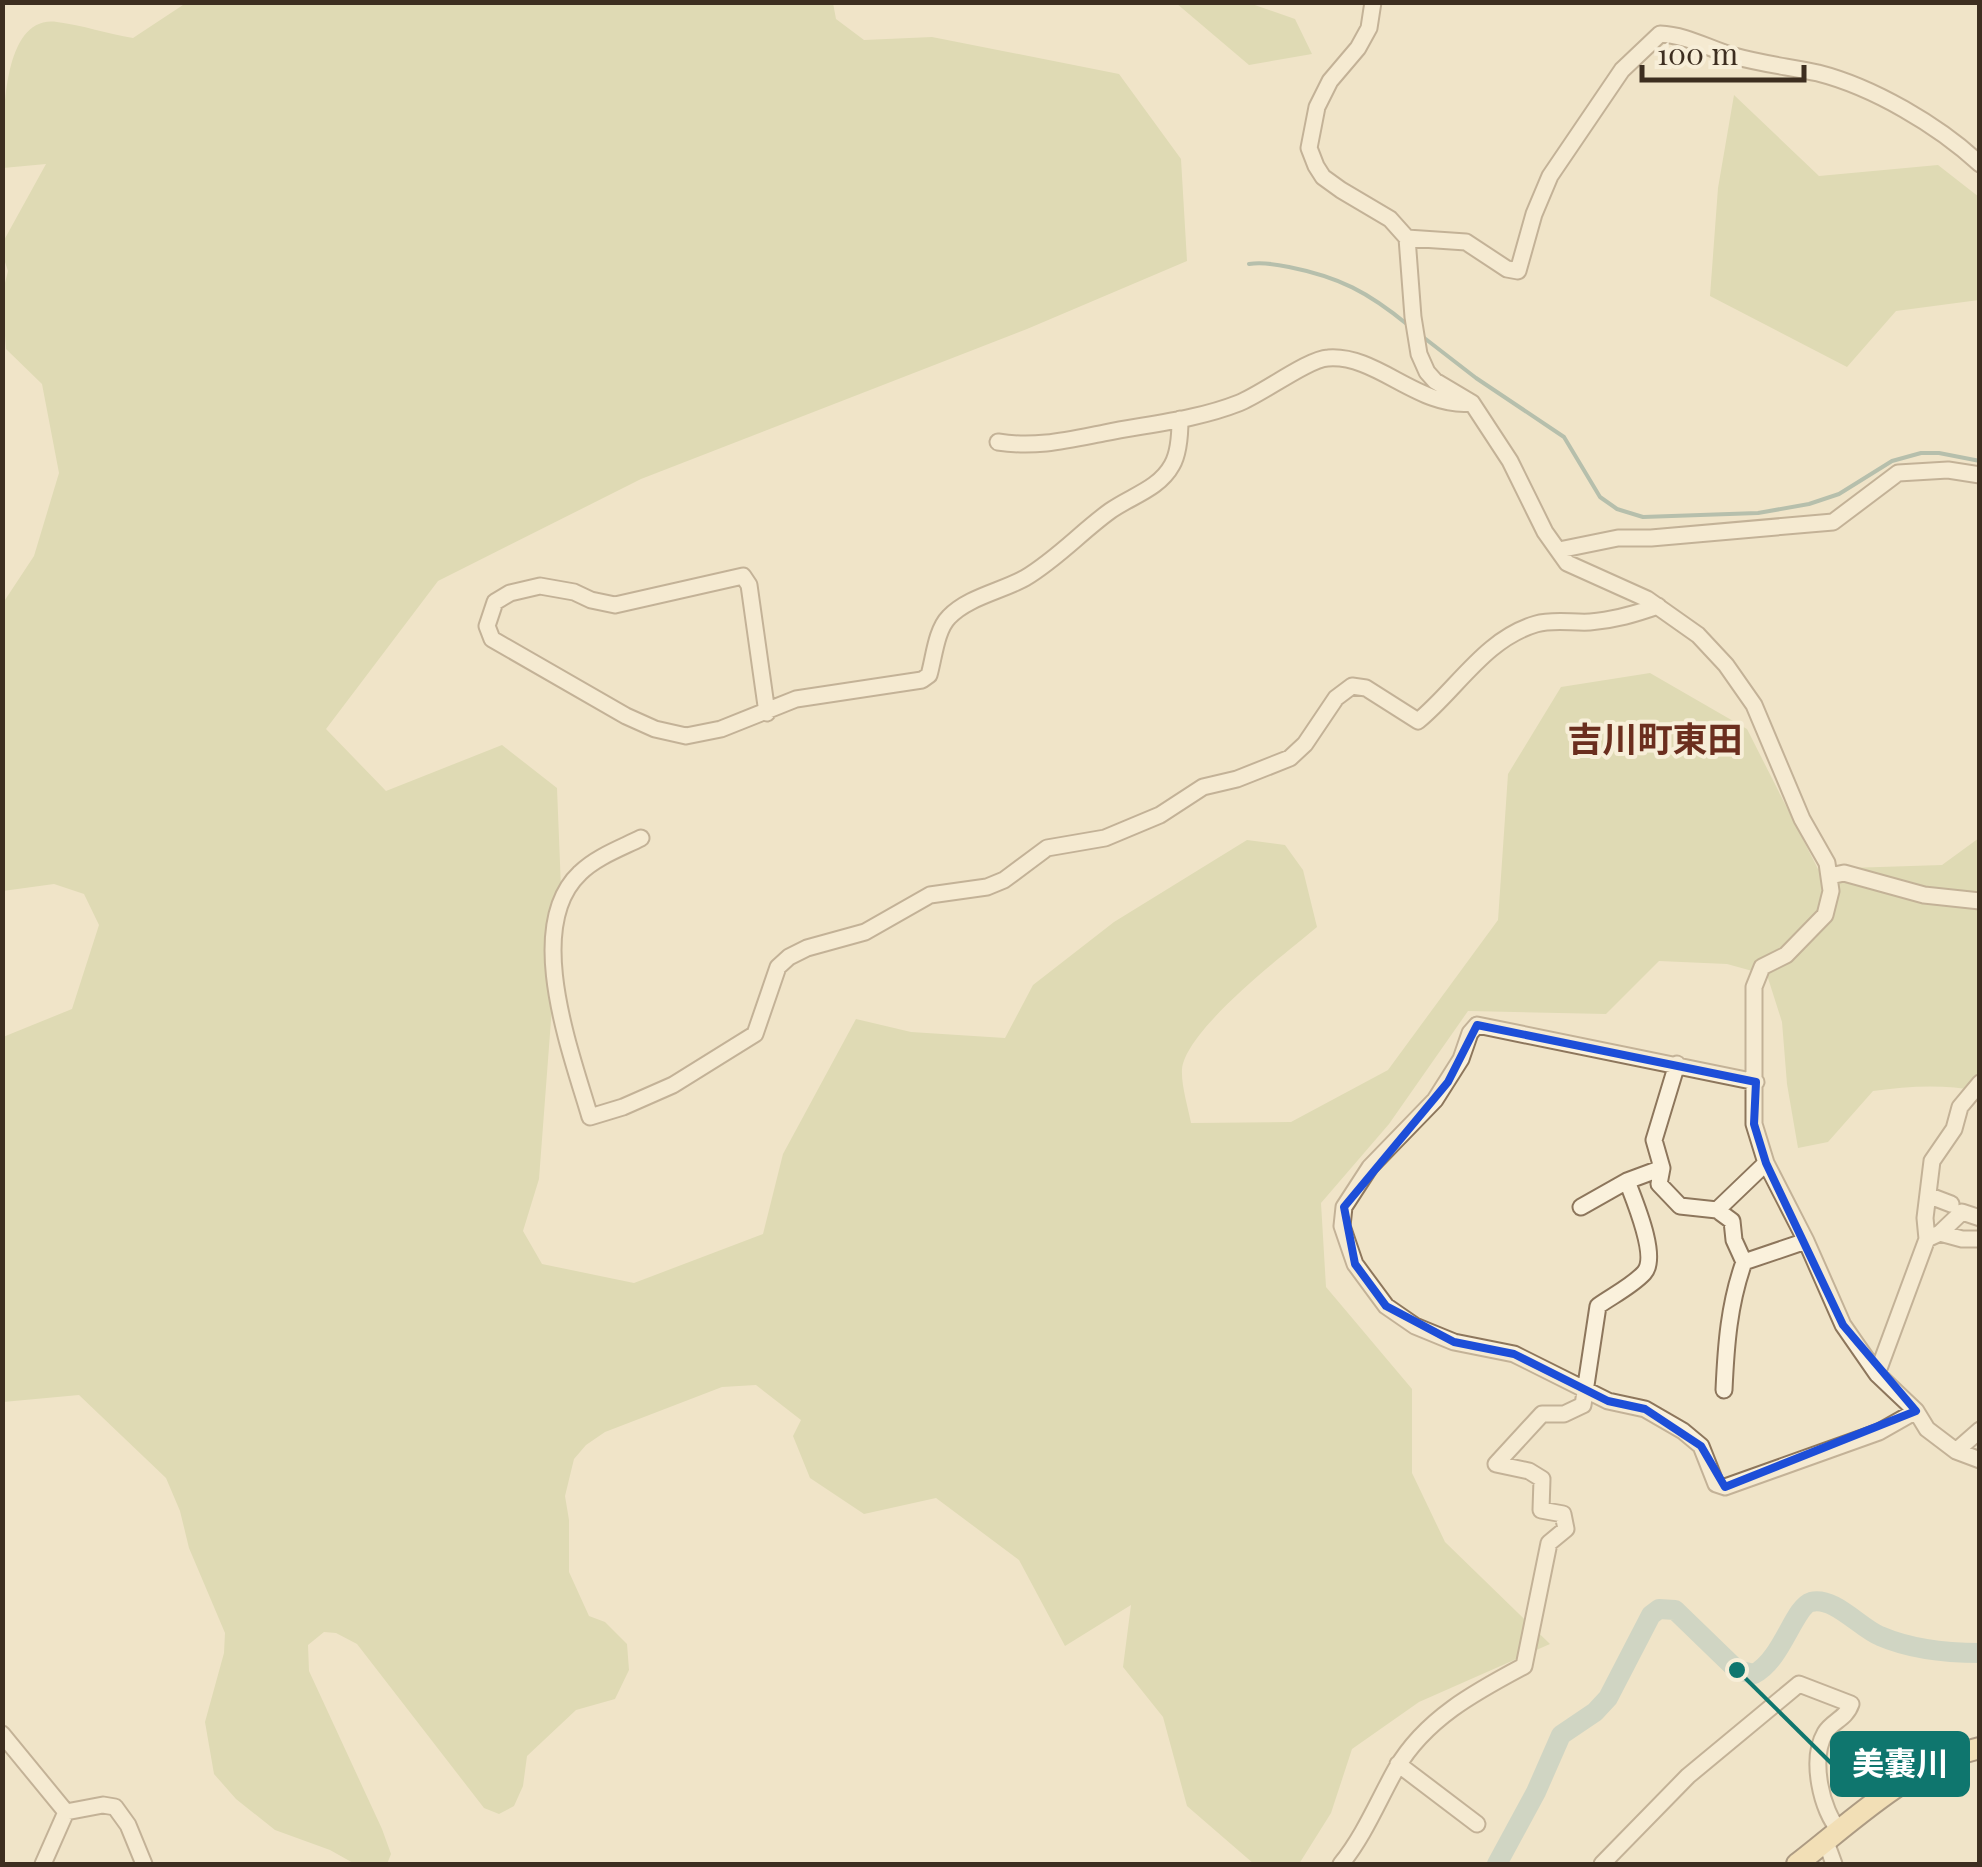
<svg xmlns="http://www.w3.org/2000/svg" width="1982" height="1867" viewBox="0 0 1982 1867" font-family="'Playfair Display','Noto Sans JP',serif">
  <style>
    .green { fill: #c9cf9b }
    .lines { fill: none; stroke-linecap: round; stroke-linejoin: round }
    .stream { stroke: #6f938a; stroke-width: 4 }
    .river { stroke: #a9c4bc; stroke-width: 20 }
    .minor-casing { stroke: #8d765c; stroke-width: 19 }
    .major-casing { stroke: #5b4430; stroke-width: 24 }
    .minor { stroke: #faf1dc; stroke-width: 15 }
    .major { stroke: #f3d9a0; stroke-width: 20 }
    .marked { fill: none; stroke: #1d4ed8; stroke-width: 8; stroke-linejoin: round }
    .labels { text-anchor: middle; stroke-width: 8; stroke-linejoin: round; paint-order: stroke }
    .quarter-label { font-size: 35px; font-weight: bold; fill: #6b2e1e; stroke: #f7eed8 }
    .leader { fill: none; stroke: #0f766e; stroke-width: 4 }
    .callout-dot { fill: #0f766e; stroke: #f7eed8; stroke-width: 4 }
    .callout { fill: #0f766e; stroke: #0f766e; stroke-width: 4 }
    .callout-label { font-size: 32px; text-anchor: middle; font-weight: bold; fill: #fff }
  </style>
  <rect width="100%" height="100%" fill="#f0e4c8"/>
  <!-- green -->
  <path class="green" d="M186,3H833L836,19L864,40L932,37L1119,74L1181,159L1187,261L1027,329L641,479L438,581L326,729L386,791L502,745L557,788L561,888L539,1179L523,1231L542,1264L634,1283L763,1234L783,1154L856,1019L911,1032L1005,1038L1033,985L1114,922L1247,840L1285,845L1303,870L1317,927C1285,954 1187,1028 1182,1069C1181,1085 1188,1107 1191,1123L1291,1122L1388,1070L1498,920L1508,774L1561,687L1650,673L1747,729L1818,869L1942,865L1979,838V1091C1943,1084 1909,1086 1873,1091L1828,1142L1798,1148L1787,1084L1782,1022L1767,975L1727,964L1659,961L1606,1014L1468,1011L1389,1124L1321,1203L1326,1287L1412,1389V1473L1445,1542L1550,1644L1419,1702L1352,1749L1331,1813L1299,1864H1254L1187,1806L1163,1717L1123,1667L1131,1605L1065,1646L1019,1560L936,1498L864,1514L810,1478L793,1436L801,1420L756,1385L722,1387L605,1432L586,1445L574,1459L565,1496L569,1520V1572L589,1616L605,1622L627,1644L629,1670L615,1699L576,1710L527,1756L523,1786L514,1806L499,1814L484,1808L357,1644L336,1633L324,1632L308,1645L309,1671L382,1829L391,1854L387,1864H355L330,1850L275,1830L236,1799L214,1774L205,1722L224,1653L225,1633L189,1548L180,1511L166,1478L79,1395L3,1402V1037L72,1009L99,925L84,894L54,884L3,891V603L34,556L59,473L42,384L6,349L2,295L8,271L3,256V242L46,164L3,168C3,125 0,14 57,22C82,25 108,34 133,38Z
    M1176,3H1249L1295,19L1312,54L1249,65Z
    M1734,95L1819,176L1938,165L1979,197V300L1896,311L1847,367L1710,296L1718,188Z"/>
  <g class="lines">
    <!-- stream -->
    <path class="stream" d="M1249,264C1263,262 1275,264 1289,267C1339,277 1368,292 1408,325
      M1423,337L1476,378L1564,437L1600,497L1617,509L1643,517L1758,513L1809,504L1839,494L1892,461L1921,453H1939L1980,461"/>
    <!-- river -->
    <path class="river" d="M1497,1864L1536,1792L1561,1735L1595,1712L1608,1698L1651,1615L1659,1609L1675,1610L1737,1670L1754,1674C1782,1660 1794,1607 1811,1602C1834,1596 1860,1628 1880,1636C1910,1649 1947,1653 1980,1653"/>
    <!-- minor casing -->
    <g class="minor-casing">
      <path id="minor" d="M1373,2L1369,28L1358,48L1330,81L1317,107L1309,148L1316,166L1323,177L1341,190L1390,219L1407,238L1413,317L1419,354L1427,372L1435,381L1472,403L1510,461L1545,532L1567,563L1647,599L1698,635L1726,665L1754,705L1802,819L1827,863L1831,891L1825,915L1786,955L1762,967L1754,987V1124L1766,1163L1806,1241L1843,1325L1877,1374L1916,1411L1927,1429L1956,1451L1980,1460
        M1407,238L1466,242L1507,269L1518,271L1534,214L1550,176L1622,70L1660,34C1687,35 1709,49 1734,56C1762,64 1790,67 1818,73C1873,87 1938,125 1980,164
        M998,442C1036,448 1068,440 1104,433C1149,424 1196,420 1239,403C1262,394 1308,359 1328,358C1377,354 1419,409 1472,403
        M1559,550L1618,538H1651L1833,522L1898,473L1948,470L1980,475
        M767,713L749,585L743,576L615,605L591,600L574,592L540,586L510,593L495,602L487,626L492,639L626,716L655,729L686,736L721,729L796,699L922,680L929,675C934,658 936,630 949,617C968,597 1002,591 1025,578C1057,559 1081,532 1110,511C1131,496 1159,489 1172,465C1179,453 1180,433 1180,419
        M641,838C621,848 596,857 580,873C523,927 571,1052 590,1117L623,1107L673,1085L755,1034L778,967L789,957L807,948L865,932L930,895L987,887L1004,880L1047,848L1105,838L1160,815L1203,787L1237,779L1290,758L1305,744L1336,698L1352,686L1366,688L1418,721C1457,689 1485,639 1536,624C1553,619 1573,623 1590,622C1615,620 1635,614 1658,606
        M1830,876L1844,873L1924,895L1980,901
        M1677,1064L1654,1140L1662,1168L1659,1184L1680,1206L1717,1210L1732,1221L1734,1240L1744,1262C1729,1304 1726,1345 1724,1390
        M1756,1082L1477,1025L1470,1033L1461,1059L1435,1100L1370,1167L1344,1207L1342,1226L1355,1264L1386,1306L1415,1326L1454,1342L1514,1354L1608,1401L1645,1409L1683,1431L1701,1446L1716,1484L1725,1487L1879,1432L1916,1411
        M1930,1196L1951,1204
        M1581,1207L1627,1181L1662,1168
        M1717,1210L1766,1163
        M1940,1233L1962,1239H1980
        M1927,1239L1940,1233L1962,1212L1980,1218
        M1744,1262L1806,1241
        M1877,1374L1927,1239L1925,1218L1932,1161L1954,1129L1960,1107L1980,1083
        M1956,1451L1980,1430
        M2,1734L66,1812L43,1864
        M1398,1764L1477,1824
        M66,1812L103,1805L115,1807L128,1825L144,1864
        M1826,1842L1834,1864
        M1341,1864C1364,1836 1378,1801 1396,1769C1425,1719 1475,1692 1524,1666L1549,1543L1566,1529L1563,1514L1541,1510L1542,1479L1529,1471L1496,1464L1542,1414H1564L1583,1405L1598,1306C1612,1296 1632,1286 1644,1273C1659,1257 1634,1200 1627,1181
        M1602,1864L1688,1776L1799,1684L1851,1704C1846,1719 1832,1721 1825,1733C1810,1759 1821,1811 1840,1831"/>
    </g>
    <!-- major casing -->
    <g class="major-casing">
      <path id="major" d="M1797,1864C1853,1821 1909,1765 1980,1748"/>
    </g>
    <!-- minor -->
    <use href="#minor" class="minor"/>
    <!-- major -->
    <use href="#major" class="major"/>
  </g>
  <!-- marked area -->
  <path d="M0 0H1982V1867H0ZM1477,1025L1756,1082L1754,1124L1766,1163L1843,1325L1916,1411L1725,1487L1701,1446L1645,1409L1608,1401L1514,1354L1454,1342L1386,1306L1355,1264L1344,1207L1448,1082Z" fill="#f0e4c8" fill-opacity=".55" fill-rule="evenodd"/>
  <path class="marked" d="M1477,1025L1756,1082L1754,1124L1766,1163L1843,1325L1916,1411L1725,1487L1701,1446L1645,1409L1608,1401L1514,1354L1454,1342L1386,1306L1355,1264L1344,1207L1448,1082Z"/>
  <g class="labels">
    <!-- quarter labels -->
    <g class="quarter-label">
      <text x="1655" y="752">吉川町東田</text>
    </g>
  </g>
  <!-- callouts -->
  <path class="leader" d="M1737 1670L1832 1764"/>
  <circle class="callout-dot" cx="1737" cy="1670" r="10"/>
  <rect class="callout" x="1832" y="1733" width="136" height="62" rx="10"/>
  <g class="callout-label">
    <text x="1900" y="1775">美嚢川</text>
  </g>
  <!-- border -->
  <rect width="1982" height="1867" fill="none" stroke="#3d2e20" stroke-width="10"/>
  <!-- scale -->
  <path d="M1642 65v15h162v-15" fill="none" stroke="#3d2e20" stroke-width="5"/>
  <text x="1657" y="65" font-size="30" fill="#3d2e20" stroke="#f7eed8" stroke-width="8" paint-order="stroke">100 m</text>
</svg>
